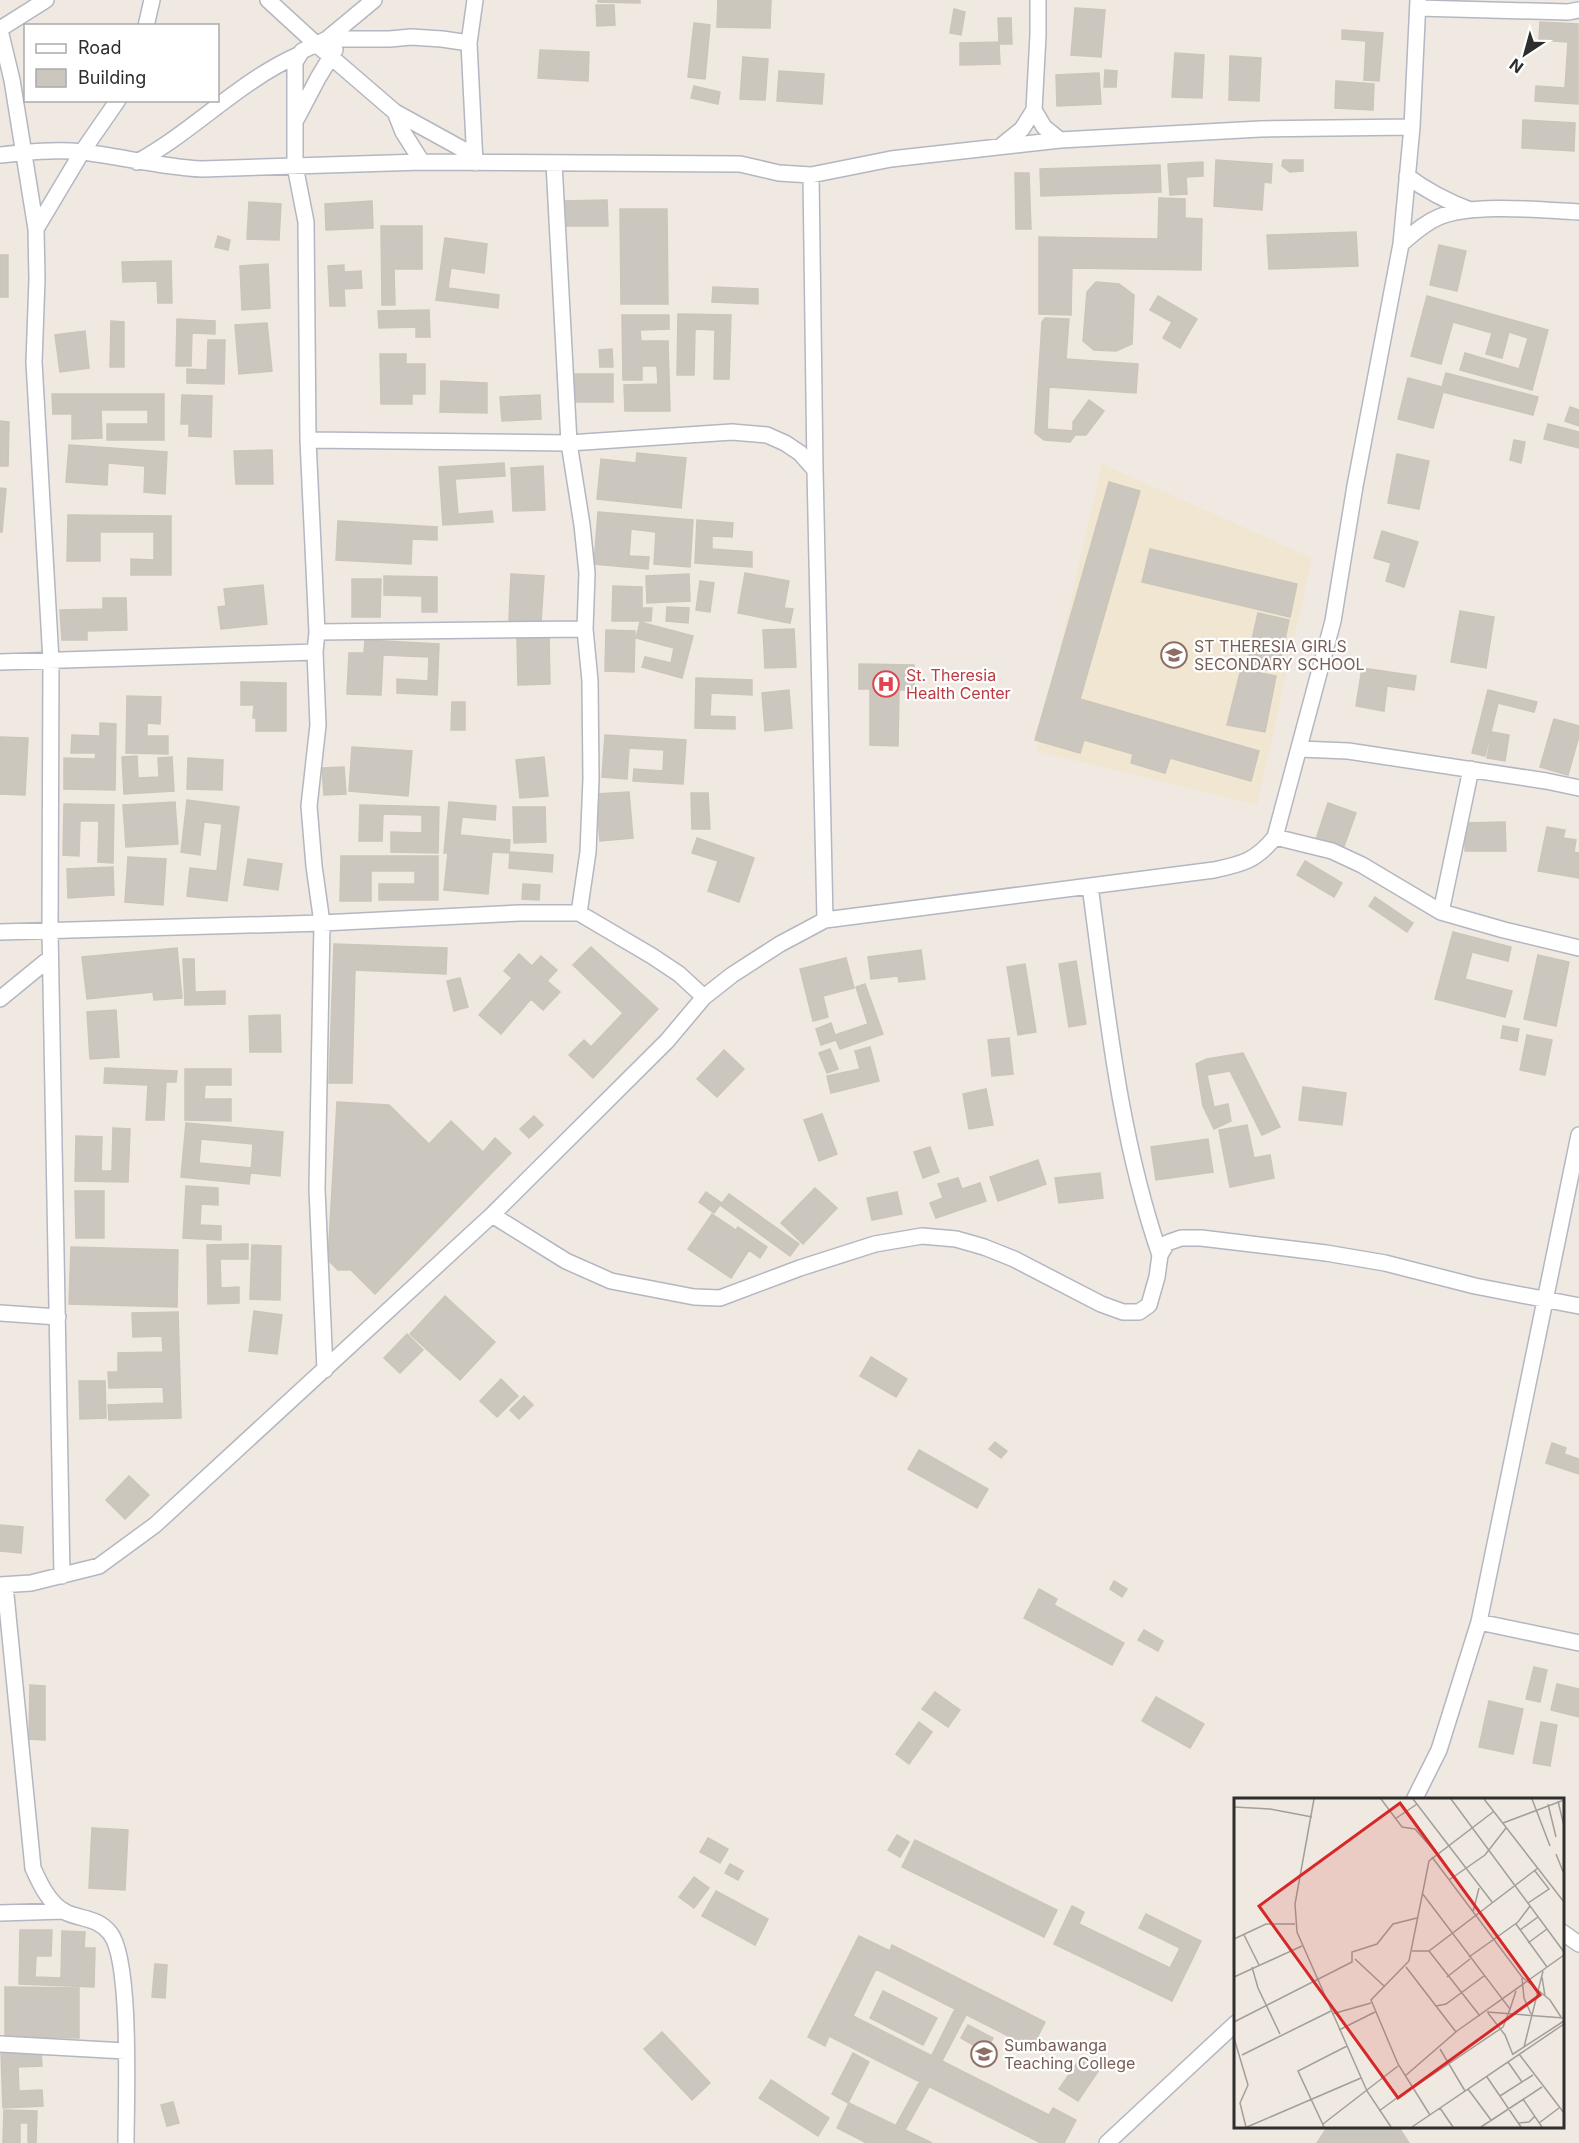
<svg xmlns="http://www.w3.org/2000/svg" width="1579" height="2143" viewBox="0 0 1579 2143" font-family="Inter,sans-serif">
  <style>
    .education { fill: #f0e6d1 }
    .building { fill: #cbc7bf; stroke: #cbc5ba; stroke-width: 1.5 }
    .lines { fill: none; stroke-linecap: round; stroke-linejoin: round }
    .street-casing { stroke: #b4b7c1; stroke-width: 18 }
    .street { stroke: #fff; stroke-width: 15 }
    .labels { text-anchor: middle; stroke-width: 4.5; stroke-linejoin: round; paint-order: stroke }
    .education-label { font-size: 16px; fill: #785e54; stroke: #fff; text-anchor: start }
    .health-label { font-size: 16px; fill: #be3a42; stroke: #fff; text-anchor: start }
    .inset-road { fill: none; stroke: #a29e99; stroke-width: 1.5 }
    .view { fill: #d62828; fill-opacity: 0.15; stroke: #d62828; stroke-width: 3 }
    .inset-edge { fill: none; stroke: #2e2e2e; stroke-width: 3 }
  </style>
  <rect width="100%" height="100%" fill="#efe9e1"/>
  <!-- education -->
  <path class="education" d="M1102,464L1312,558L1257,805L1036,751Z"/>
  <!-- building -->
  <path class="building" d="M598,0H640V3L598,2Z
    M718,0H771L770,28L717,27Z
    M596,5H614L615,25L597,26Z
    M1075,8L1105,10L1101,57L1071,55Z
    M954,9L965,12L961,35L950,33Z
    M998,18H1011L1012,44H999L1000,64L960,65V43L999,42Z
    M1540,22L1578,24V104L1535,101L1536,86L1565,88L1568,42L1539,40Z
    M694,23L710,25L705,79L688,77Z
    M1342,30L1383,33L1379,81L1364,80L1366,41L1342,39Z
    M540,50L589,52L588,81L538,78Z
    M1175,53L1204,55L1202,98L1172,97Z
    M1230,56L1261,58L1259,101L1229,100Z
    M743,57L768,59L765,100L740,99Z
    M1105,70L1117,71L1116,87H1104Z
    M779,71L824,74L822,104L777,101Z
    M1099,73L1101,104L1057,106L1056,75Z
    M1336,81L1374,84L1373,110L1335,108Z
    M694,86L720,92L718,104L691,98Z
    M1523,120L1575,123L1574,151L1522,148Z
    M1216,160L1272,164L1271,183L1264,182L1262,210L1214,206Z
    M1283,160H1303V171L1290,172L1282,166Z
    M1203,162V176L1186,177L1187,194L1170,195L1168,164Z
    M1160,165L1161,192L1041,196L1040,169Z
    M1015,173H1029L1031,229H1016Z
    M1159,198L1185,199V218L1202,219L1201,270L1072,268L1071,315L1039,314V237L1158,239Z
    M607,200L608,226H564L563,201Z
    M372,201L373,228L326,230L325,204Z
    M249,202L281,204L279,240L247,239Z
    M620,209H667L668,304H621Z
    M381,226H422V269H394L395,305H382Z
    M1356,232L1358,266L1269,269L1267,235Z
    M218,236L230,240L228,250L215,247Z
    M445,238L487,244L484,273L451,268L448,288L499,295L498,308L436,300Z
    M1439,245L1466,251L1457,291L1430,285Z
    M0,255H8V297H0Z
    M171,261L172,303H158L157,281L123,282L122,262Z
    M268,264L270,308L242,310L240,266Z
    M344,265V272L361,271L362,288L344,289L345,306H330L328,266Z
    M1096,282L1119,284L1134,295L1132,344L1116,351L1094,350L1083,341L1087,292Z
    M713,287L758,289V304L712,302Z
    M1158,296L1197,319L1180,348L1163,338L1172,322L1150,310Z
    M1427,296L1548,330L1532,390L1460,370L1465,353L1519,369L1528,338L1509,332L1502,358L1486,354L1492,333L1453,322L1441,364L1411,356Z
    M429,310L430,337H416V327L379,328L378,311Z
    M678,314L731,315L729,379H714L715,330L695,329L694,375H677Z
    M622,315H669V329L640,330L641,341H668L670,411H625L624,385L658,384L657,366H642V380H623Z
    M1045,318L1069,319L1066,359L1138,364L1136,393L1049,387L1047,429L1073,431V422L1089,400L1104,411L1086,435H1075L1070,442L1044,440L1035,433L1042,322Z
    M177,319L215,321V334L192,333L191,366H176Z
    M111,321L124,322V367H110Z
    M267,323L272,371L239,374L235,325Z
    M85,331L89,368L60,372L55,335Z
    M208,340H225L224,384L187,383V369L207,370Z
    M612,349L613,367H600L599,350Z
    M380,354H406V364H425V394H412V404H381Z
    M1446,373L1538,397L1533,415L1443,392L1433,428L1398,419L1408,378L1442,387Z
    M575,374H613V402H575Z
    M441,381L487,383V413L440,412Z
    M52,394H164V440H107V424H148V410H101L102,438L72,439V414H53Z
    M182,395L212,396L211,437L189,436V424H181Z
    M540,395L541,419L502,421L500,397Z
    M1570,407L1579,410V426L1565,421Z
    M0,421L9,422L8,466H0Z
    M1548,424L1579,432V448L1544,439Z
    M1514,440L1525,442L1521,463L1510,460Z
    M69,445L167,452L165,494L144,492L145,466L108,463L107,485L66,482Z
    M272,450L273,484H236L234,451Z
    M637,453L686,458L681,508L597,499L601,459L636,463Z
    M1397,454L1429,461L1419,509L1388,503Z
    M504,463L505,476L455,479L458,514L492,511L493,522L443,525L439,467Z
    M543,466L545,510L513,511L511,468Z
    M1109,482L1140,491L1080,699L1259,751L1251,781L1170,758L1165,773L1131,763L1133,754L1084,740L1080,753L1035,740Z
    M0,488L6,489L2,532H0Z
    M598,512L693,520L690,567L654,564L656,532L631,529L629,556L649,557L648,569L594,564Z
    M68,515L171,516V575H131V559L154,560V532H100V561H67Z
    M697,520L733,523L732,537L712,536V549L752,552V567L695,563Z
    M338,521L437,527V540L412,539L411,564L336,560Z
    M1382,531L1418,542L1404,587L1386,581L1391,563L1374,558Z
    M1150,549L1297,584L1290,617L1142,582Z
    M745,573L789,581L784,608L793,609L790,623L738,613Z
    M511,574L544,576L541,623L509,620Z
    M689,574L690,601L647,603L646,576Z
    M384,576L437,577V612H422V596L384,595Z
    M352,579H381L380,617H352Z
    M700,581L714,583L710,612L696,610Z
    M263,585L267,624L221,629L218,607L226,606L224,589Z
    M613,586L642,587V608H652L651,621H612Z
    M103,598H126L127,630L87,631V640H62L60,610L103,609Z
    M667,607L689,608L688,623L666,621Z
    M1460,611L1494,617L1486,668L1451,662Z
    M1258,613L1289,620L1279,669L1247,662Z
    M640,622L693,636L682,678L642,667L645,657L671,663L674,648L636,638Z
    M794,629L796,667L765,668L763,630Z
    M606,630L635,631L634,672L605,671Z
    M517,638H549L550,684L518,685Z
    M365,640L439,644L437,695L397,693V679L428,681L429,657L383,655L381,695L347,694L349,653H364Z
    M859,664L914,665V690H899L898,746L870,745V689H859Z
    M1362,668L1416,676L1414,690L1387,686L1384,711L1356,706Z
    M1241,669L1276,676L1265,732L1227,725Z
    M696,678L752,680V695L711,693L710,716L735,717V729L695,728Z
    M241,682L286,683V731H256V718H253L254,705H241Z
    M789,690L792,728L765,731L762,693Z
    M1488,690L1537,702L1534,712L1498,703L1485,756L1472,753Z
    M127,696L161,697L160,724L147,723V736H168V754L126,753Z
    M452,702H465V730H451Z
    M1554,719L1579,726V736L1568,775L1540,767Z
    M100,723L116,724L115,790L64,789V758L95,759L96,753H71L72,735L100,736Z
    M1492,732L1509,735L1505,761L1487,758Z
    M605,735L686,740L683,784L633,781L634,769L663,771L664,750L629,748L627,779L602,777Z
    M0,737L28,738L25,795L0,794Z
    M352,747L412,751L408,796L349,791Z
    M137,756L138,778L159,777L158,758L172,757L174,791L124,794L122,757Z
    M544,757L548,796L520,798L516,760Z
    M188,758L223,760L222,790L187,789Z
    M344,767L346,794L324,795L322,768Z
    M629,792L633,838L600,841L596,794Z
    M691,793H708L710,829H692Z
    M187,800L239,807L227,901L187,896L190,868L217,871L222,824L204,822L200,855L181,852Z
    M175,802L178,844L126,847L123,805Z
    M449,802L496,806L495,820L462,817L460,835L510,840L509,853L492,852L488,894L444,890L448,853H444Z
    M1328,803L1356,813L1343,849L1316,839Z
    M64,804L114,805L113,863L98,862L99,821H80L79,856L63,855Z
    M360,805L439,807L438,853L391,852V832L422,833V815L383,814L382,841H359Z
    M513,807H545L546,842L514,843Z
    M1505,822L1506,851H1465V823Z
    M1547,827L1565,830L1563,838L1576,840L1574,852L1579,853V878L1538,871Z
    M697,838L754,858L739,902L708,891L718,861L692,853Z
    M510,852L553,855L552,872L509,868Z
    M341,856H438V900H379V884H415V871H371V901H340Z
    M128,857L166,859L163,905L125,902Z
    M248,859L282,864L278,890L244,885Z
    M1305,861L1342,883L1334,897L1297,875Z
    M113,867L114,895L68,898L67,869Z
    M523,884L540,885L539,900L522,899Z
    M1375,897L1413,923L1407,932L1369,906Z
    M1453,932L1511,947L1508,961L1472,952L1465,979L1512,991L1505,1017L1435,999Z
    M334,944L447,948L446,974L355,970L352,1083H329Z
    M591,947L658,1009L593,1078L569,1055L584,1040L591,1047L623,1013L573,965Z
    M177,948L182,998L154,1000L153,992L87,999L82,957Z
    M921,950L925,979L899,982L898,976L871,979L868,957Z
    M519,954L532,966L541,956L557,970L547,981L560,992L543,1010L531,999L501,1034L479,1015L512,978L504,971Z
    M1538,955L1569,962L1556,1026L1524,1019Z
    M846,958L854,988L823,996L828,1017L813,1021L800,969Z
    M183,959H194L195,992L225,991V1004L185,1005Z
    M1076,961L1086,1024L1069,1027L1059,964Z
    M1025,964L1036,1032L1018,1035L1007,967Z
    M460,978L468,1007L454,1011L447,981Z
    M865,984L883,1034L840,1049L836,1040L821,1045L816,1029L831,1023L835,1035L868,1024L856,987Z
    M116,1010L119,1057L90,1059L87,1012Z
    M280,1015L281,1052H250L249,1016Z
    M1503,1026L1519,1029L1517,1041L1501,1038Z
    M1527,1035L1552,1040L1545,1075L1520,1070Z
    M1009,1038L1013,1074L992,1076L988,1040Z
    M870,1047L879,1081L831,1093L827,1076L860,1069L855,1051Z
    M830,1049L838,1069L827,1073L819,1053Z
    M724,1050L744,1069L717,1097L697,1079Z
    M1243,1053L1280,1127L1262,1135L1230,1071L1207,1075L1214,1107L1228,1104L1231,1121L1214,1129L1203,1106L1196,1064L1207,1059Z
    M105,1068L177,1071L176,1082H166L164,1120H146L148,1085L104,1083Z
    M185,1069H231V1085H205L204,1099H231V1121L185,1120Z
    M1303,1087L1346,1093L1342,1125L1299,1120Z
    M986,1089L993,1125L969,1129L963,1094Z
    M337,1102L389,1105L429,1144L451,1121L483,1152L495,1138L511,1153L375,1294L351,1270H338L328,1260Z
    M822,1114L837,1154L819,1161L804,1120Z
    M534,1116L543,1125L529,1138L520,1129Z
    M186,1123L283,1132L280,1176L251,1173L253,1144L201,1139L199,1163L251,1168L249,1184L181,1177Z
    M1247,1125L1254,1158L1270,1155L1274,1178L1230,1187L1219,1130Z
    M113,1128L130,1129L128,1182L75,1181L76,1136L102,1137L101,1171H112Z
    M1208,1139L1213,1172L1156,1180L1151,1147Z
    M930,1147L939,1172L923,1178L914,1152Z
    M1038,1160L1046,1184L998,1201L990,1177Z
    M1100,1173L1103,1198L1059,1203L1055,1178Z
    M958,1178L962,1189L980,1183L986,1201L936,1218L930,1203L943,1198L938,1184Z
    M186,1186L218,1188V1205L201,1204L200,1225L221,1226V1240L183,1238Z
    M815,1188L837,1208L803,1244L781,1223Z
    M75,1191H104V1238H76Z
    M706,1192L722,1203L729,1194L799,1244L790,1256L720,1205L714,1213L699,1202Z
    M897,1192L902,1214L872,1220L867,1198Z
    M712,1214L736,1230L738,1227L767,1247L760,1258L749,1250L731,1278L688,1249Z
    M248,1244V1259H220L221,1288L239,1287V1303L208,1304L207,1245Z
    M252,1245L281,1246L280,1300L250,1299Z
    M71,1247L178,1250L177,1307L69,1304Z
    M445,1296L495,1342L460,1380L410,1334Z
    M254,1311L282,1315L277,1354L249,1351Z
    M178,1312L181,1418L109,1420L108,1405L164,1403L163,1387L109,1388L108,1372H118V1353L163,1352L162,1336L133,1337L132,1313Z
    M407,1334L423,1350L400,1373L384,1358Z
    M871,1357L907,1379L896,1397L860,1376Z
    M501,1379L518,1396L497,1417L480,1401Z
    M79,1381H105L106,1418L80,1419Z
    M524,1396L533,1405L519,1419L510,1410Z
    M995,1442L1007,1451L1001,1458L989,1449Z
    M1552,1443L1566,1448L1564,1454L1579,1459V1474L1546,1463Z
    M919,1450L988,1489L977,1508L908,1469Z
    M129,1476L149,1495L125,1519L106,1500Z
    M0,1525L23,1527L21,1553L0,1551Z
    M1114,1581L1127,1589L1122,1597L1110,1589Z
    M1039,1589L1057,1599L1054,1605L1124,1643L1112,1665L1024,1618Z
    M1144,1630L1163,1641L1158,1651L1138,1640Z
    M1534,1667L1547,1670L1540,1702L1526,1699Z
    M1557,1684L1579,1689V1717L1551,1710Z
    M30,1685L45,1686V1740L29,1739Z
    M935,1692L960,1710L948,1727L922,1709Z
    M1156,1697L1204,1724L1190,1748L1142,1721Z
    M1489,1701L1523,1709L1513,1754L1479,1747Z
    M919,1722L932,1732L909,1764L896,1754Z
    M1541,1722L1557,1725L1550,1766L1533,1763Z
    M92,1828L128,1830L125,1890L89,1888Z
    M897,1835L909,1842L900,1857L888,1850Z
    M708,1838L728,1849L720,1863L700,1852Z
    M915,1840L1057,1910L1044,1937L902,1867Z
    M730,1864L743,1871L738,1880L725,1873Z
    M694,1877L709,1888L694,1908L679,1897Z
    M716,1891L768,1919L755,1945L702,1916Z
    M1072,1906L1084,1912L1079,1924L1170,1968L1180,1948L1139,1928L1146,1914L1201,1941L1172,2001L1054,1944Z
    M20,1930H52L51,1956H36L35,1977L61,1978L62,1931L85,1932L84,1948H95L94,1987L19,1984Z
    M859,1936L890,1951L892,1945L1045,2022L1032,2048L876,1969L853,2016L1049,2115L1053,2108L1076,2120L1064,2143H1041L829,2036L825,2046L808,2037Z
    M155,1964L167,1965L165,1998L152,1997Z
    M5,1987L79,1988V2038L5,2037Z
    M883,1991L937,2018L923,2045L870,2018Z
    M955,2009L966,2015L942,2061L932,2055Z
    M968,2025L993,2038L985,2052L961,2038Z
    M662,2032L710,2083L692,2100L644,2049Z
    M41,2051L42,2066L18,2067L19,2091L42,2090L43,2106L3,2108L1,2052Z
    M853,2053L869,2062L848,2103L832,2094Z
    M1081,2057L1099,2070L1078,2101L1059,2089Z
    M771,2080L829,2118L818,2136L759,2098Z
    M920,2081L929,2087L905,2130L896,2125Z
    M173,2102L179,2123L167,2126L161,2105Z
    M849,2103L905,2130L932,2143H867L837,2128Z
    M4,2110L37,2111L36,2143L28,2142V2123H20V2143H3Z
    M1328,2126H1398L1409,2143H1317Z"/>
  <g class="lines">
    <!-- street casing -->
    <g class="street-casing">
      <path id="street" d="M268,0L316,44L395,112L475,156
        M475,0L469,43L475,163
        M1418,8L1568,12L1579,10
        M146,26L152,0
        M0,29L46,0
        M0,30L12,80L36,229L37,279L34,362L51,661L50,930L62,1576
        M327,39H390L411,37L442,39L469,43
        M1034,110L1044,127L1060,140
        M395,112L403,132L422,162
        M297,118L318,78L335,50
        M1001,146L1022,129L1034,110L1038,35V0
        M0,155C27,152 56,149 83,152C123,157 162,167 202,169L422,162L740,164L779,173L811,175L891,159L1060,140L1260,129L1412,127
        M137,162C194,131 238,82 298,55
        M554,163L569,443L582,525L587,573L585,629L590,681L591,779L588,852L579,913
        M811,175L815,470L825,920
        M1407,176C1427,191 1446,201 1470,210
        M36,229L82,152L118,100
        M1401,244C1413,234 1424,223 1439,217C1472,203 1542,210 1579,212
        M308,440L569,443L732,432L767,435L785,443L800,453L815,470
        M317,632L585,629
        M0,662L315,652
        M1300,749L1348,751L1546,781L1579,788
        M1275,837L1332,851L1362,865L1441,912L1504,930L1579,948
        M1090,886C1107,1011 1119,1136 1160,1255
        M1441,912L1471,769
        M0,932L322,923L520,913H579L652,956L679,974L704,997
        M0,999L50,958
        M492,1215L566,1261L611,1281L694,1297L720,1298L800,1268L875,1244L922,1236L956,1239L984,1247L1014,1259L1101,1304L1123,1312H1139L1149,1305L1157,1277L1160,1255L1167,1243L1181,1238H1201L1326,1253L1385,1263L1475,1286L1579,1306
        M0,1313L58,1317
        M325,1370L317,1189L322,923L314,866L309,806L318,725L315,652L317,632L308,440L306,222L295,166V62L302,51L327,39L374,0
        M0,1585L31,1583L99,1566L155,1525L492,1215L667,1041L704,997L732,975L780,944L825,920L1214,870C1242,864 1256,861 1275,837L1333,621L1355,486L1401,244L1412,127L1418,0
        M5,1585L33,1868C40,1884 49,1903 65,1912C82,1920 97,1917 110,1933C132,1960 126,2103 126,2143
        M1479,1622L1579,1643
        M1414,1800L1439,1750L1479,1622L1579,1135
        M0,1913L64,1911
        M1562,1932L1579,1944
        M0,2044L125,2051
        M1107,2143L1236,2023"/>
    </g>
    <!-- street -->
    <use href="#street" class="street"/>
  </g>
  <!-- icons -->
  <defs>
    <g id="school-ring" transform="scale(1.35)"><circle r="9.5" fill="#fff" stroke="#8d6e63" stroke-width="1.5"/><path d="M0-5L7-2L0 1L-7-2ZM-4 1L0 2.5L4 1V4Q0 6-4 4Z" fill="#8d6e63"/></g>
    <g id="hospital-ring" transform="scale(1.35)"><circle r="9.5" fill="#fff" stroke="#e0444e" stroke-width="1.5"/><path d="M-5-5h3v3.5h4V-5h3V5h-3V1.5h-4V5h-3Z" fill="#e0444e"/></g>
  </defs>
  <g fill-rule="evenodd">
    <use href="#school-ring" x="1174" y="655"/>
    <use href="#hospital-ring" x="886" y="684"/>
    <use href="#school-ring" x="984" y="2054"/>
  </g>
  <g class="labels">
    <!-- education labels -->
    <g class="education-label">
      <text x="1194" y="652">ST THERESIA GIRLS<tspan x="1194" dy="18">SECONDARY SCHOOL</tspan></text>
      <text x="1004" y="2051">Sumbawanga<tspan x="1004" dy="18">Teaching College</tspan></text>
    </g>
    <!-- health labels -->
    <g class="health-label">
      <text x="906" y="681">St. Theresia<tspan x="906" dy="18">Health Center</tspan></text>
    </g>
  </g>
  <!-- overview -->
  <g transform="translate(1234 1798)">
    <rect width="330" height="330" fill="#efe9e1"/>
    <path class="inset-road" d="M80,1L61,106L63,134L133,293L157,329M147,1L168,29L181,31L202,55M179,1L258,104M217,1L330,154M250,1L330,104M298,1L316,48M324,3L330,28M314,6L322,39M0,9L36,11L78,19M161,21L183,6M269,25L330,2M322,56L330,76M198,59L288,179L316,202L327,219M215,82L251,57L272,30M294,105L315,91L301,73M239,114L245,90M282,126L313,169M286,132L304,119M10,137L25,167M0,141L32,126H61M294,145L313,131M178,153H195L304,70M195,153L246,218M235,159L284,124L296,108M121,161L150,188M18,169L24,190L46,236M172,169L222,234M0,179L68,148M213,179L236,161M308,179L311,198M288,180L290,200L297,216M202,208L212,206L250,178M276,211L282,193M253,214L330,220M254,215L271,237L279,257M98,216L137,205M0,224L118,164V154L143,146L159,126L183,120M105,232L141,214M0,240L14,287L6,305L12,329M290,249L309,173M206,251L231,293M279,256L330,223M285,256L330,315M8,257L97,213M274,264L288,284M171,278L223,233L330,157M253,279L287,329M179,290L269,229L276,211L188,95M234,291L257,322M266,298L299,277M289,301L308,329M206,310L219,329M145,313L178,289M196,317L164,266L137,202L175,163L195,63L259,14M285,325L295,324L301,318M305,325L325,310M89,326L164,268M13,329L127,280M90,329L64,273L113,248M178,329L330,226M247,329L308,289"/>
    <path class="view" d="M166,5L306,197L164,300L25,108Z"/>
    <rect width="330" height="330" class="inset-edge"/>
  </g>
  <!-- legend -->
  <rect x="24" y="24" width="195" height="78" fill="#ffffff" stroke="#ababab" stroke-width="1.5"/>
  <rect x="36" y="44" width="30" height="9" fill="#ffffff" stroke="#ababab" stroke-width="1.5"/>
  <text x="78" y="54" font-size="18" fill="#2e2e2e">Road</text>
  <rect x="36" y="69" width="30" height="18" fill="#cbc7bf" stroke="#ababab" stroke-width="1.5"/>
  <text x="78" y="84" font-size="18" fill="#2e2e2e">Building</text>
  <!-- north arrow -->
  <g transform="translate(1525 54) rotate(216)" stroke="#ffffff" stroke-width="4.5" paint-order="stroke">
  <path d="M0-4.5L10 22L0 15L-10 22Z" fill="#2e2e2e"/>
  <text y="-9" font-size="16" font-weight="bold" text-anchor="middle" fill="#2e2e2e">N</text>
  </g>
</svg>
